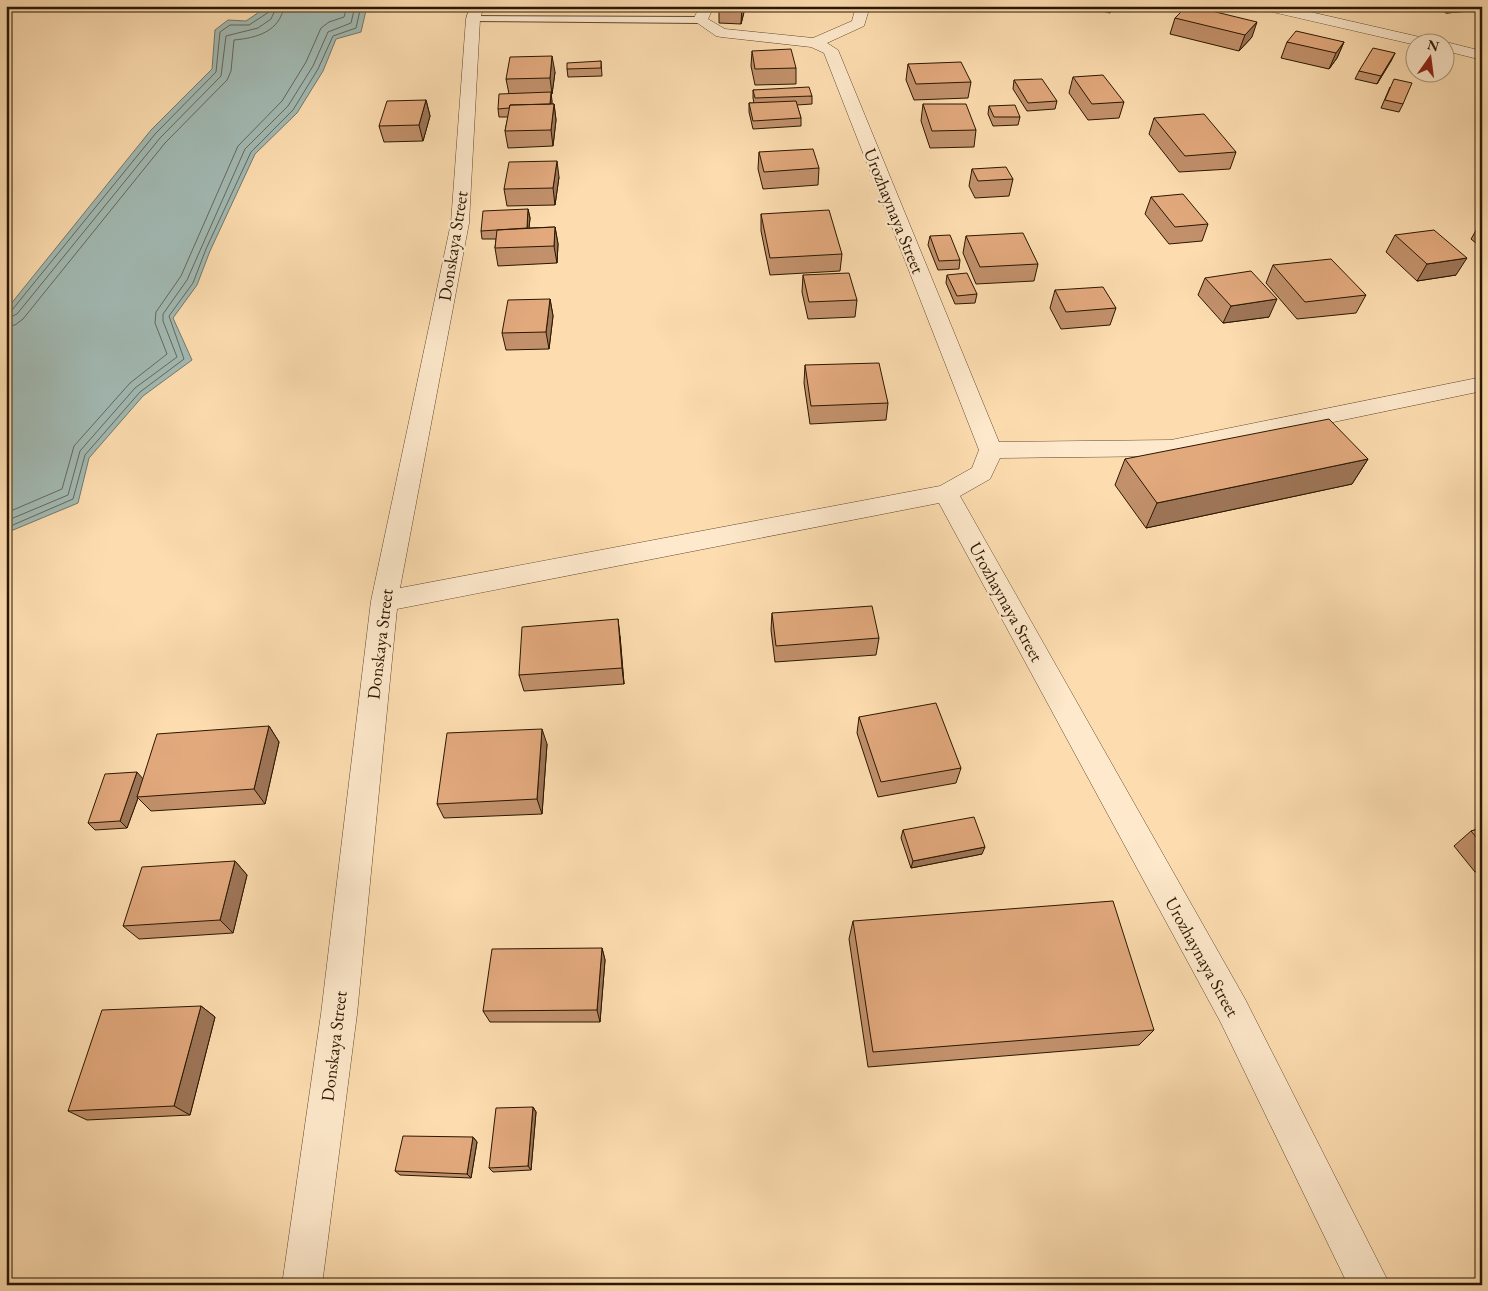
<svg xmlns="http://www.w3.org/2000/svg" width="1488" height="1291" viewBox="0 0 1488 1291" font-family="'EB Garamond',serif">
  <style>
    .water { fill: #a2bab4; stroke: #72796c }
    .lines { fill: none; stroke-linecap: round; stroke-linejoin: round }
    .shore { stroke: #66685a; stroke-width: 1 }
    .lane-casing { stroke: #5f482c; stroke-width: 2 }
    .street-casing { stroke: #5f482c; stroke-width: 1 }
    .lane { fill: #fee9cc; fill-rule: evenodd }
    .street { fill: #fee9cc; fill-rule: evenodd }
    .wall { fill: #c2916c; stroke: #2a1700 }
    .shaded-wall { fill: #9e7658; stroke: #2a1700 }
    .building { fill: #e2a97d; stroke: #2a1700 }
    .labels { text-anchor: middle; stroke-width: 4.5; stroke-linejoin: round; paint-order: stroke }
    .street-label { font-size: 18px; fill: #2a1700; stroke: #fee9cc }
  </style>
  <rect width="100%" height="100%" fill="#fdddb0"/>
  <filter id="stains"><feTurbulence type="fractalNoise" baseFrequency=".004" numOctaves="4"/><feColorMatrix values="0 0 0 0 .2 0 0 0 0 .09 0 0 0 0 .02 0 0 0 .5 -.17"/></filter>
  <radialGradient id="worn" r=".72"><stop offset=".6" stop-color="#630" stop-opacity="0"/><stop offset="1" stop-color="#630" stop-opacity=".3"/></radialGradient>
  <!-- water -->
  <path class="water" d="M268,6H367L361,32L336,39L323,71L297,113L255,154L210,251L197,285L173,318L192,360L143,396L89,458L78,503L6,533V310L151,130L212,69L215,30L228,20L246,21Z"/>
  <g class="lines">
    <!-- shore -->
    <path class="shore" d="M6,312L12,310L155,134L216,72L220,32L230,25H249L269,12L271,6
      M6,319L17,314L160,138L221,76L226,36L258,28L271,19L277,6
      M6,326L15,325L23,319L165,143L227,80L231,71L234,40C256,38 280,32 284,6
      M6,513L62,489L74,446L130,383L167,354L155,323L156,312L181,276L238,146L282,101L306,62L321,28L329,22L344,17L347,6
      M6,521L68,495L80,451L135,388L177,357L163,321V314L187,280L245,149L288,106L313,66L328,32L351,23L355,6
      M6,528L73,499L85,455L140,392L184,359L169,316L193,283L206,249L251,152L293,110L318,69L333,36L356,28L361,6"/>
    <!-- lane casing -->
    <g class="lane-casing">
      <path id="lane" d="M473,16L700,17L706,20L700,23L469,21L467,19Z"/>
    </g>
    <!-- street casing -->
    <g class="street-casing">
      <path id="street" d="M470,6H484L480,19L469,223L400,588L940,486L972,468L979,450L824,53L811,47L721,37L716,36L693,20L700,6H714L708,19L725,29L813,38L852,21L856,6H870L864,26L827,43L838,50L999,442L1171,440L1482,377V391L1171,456L1000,458L990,479L960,496L1245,999L1390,1285H1348L1221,1023L939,503L397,609L357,1014L322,1285H282L321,1014L371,601L451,223L466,19Z
        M1257,6H1284L1424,38L1429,39L1431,42H1416V45L1264,10Z
        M1446,42L1482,51V60L1446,51Z"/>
    </g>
    <!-- lane -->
    <use href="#lane" class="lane"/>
    <!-- street -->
    <use href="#street" class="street"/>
  </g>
  <!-- wall -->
  <path class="wall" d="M719,6H832L831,11L745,8L741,24L719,23Z
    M1082,6H1117L1110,13Z
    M1187,6L1252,37L1239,51L1170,34L1175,18Z
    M1435,6H1482V10L1446,13Z
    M1287,42H1344L1337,58L1329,69L1281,58Z
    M752,51L796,68V84L755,85L751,66Z
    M1395,53L1391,61L1377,84L1355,79L1359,71Z
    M601,61L602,76L568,77L567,69Z
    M908,64L971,82L968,98L914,100L906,80Z
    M555,72L552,94H551L552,104H554L556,120L553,146L508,148L505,131L508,117H499L498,109L509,94L506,79Z
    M1073,77L1124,102L1119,118L1088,120L1069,93Z
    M1014,80L1057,101L1055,109L1027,111L1013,89Z
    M1390,87L1403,104L1399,112L1381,108Z
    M753,90L812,96V104L797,105L801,118V126L753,129L749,112V103H754L753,98Z
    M426,100L430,116L423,141L384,142L379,126Z
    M923,104L976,130L974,147L930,148L921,121Z
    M989,106L1020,117L1018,125L993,126L988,114Z
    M1154,118L1236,152L1230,169L1179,172L1149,134Z
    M759,152L819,168L818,185L763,189L758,169Z
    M972,169L1013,179L1009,196L975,198L969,186Z
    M559,177L555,205L507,206L504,189Z
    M1151,197L1208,224L1202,241L1169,244L1145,214Z
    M528,209L530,218L529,228L555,227L558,244L557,263L498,266L495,248L496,239H482L481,231Z
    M761,214L842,254L840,271L770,275L761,231Z
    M1481,222H1482V248L1471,239Z
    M1395,235L1456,275L1417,281L1386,252Z
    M930,236L960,260L959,269L938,270L928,245Z
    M966,236L1038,264L1034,281L976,284L963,253Z
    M1273,265L1366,295L1356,313L1297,319L1266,283Z
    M803,275L857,300L855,317L808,319L802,292Z
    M947,275L977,294L975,303L955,304L946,283Z
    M1205,278L1269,317L1223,323L1198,295Z
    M1055,290L1116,308L1110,325L1061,329L1050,308Z
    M550,299L553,316L549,349L506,350L502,333Z
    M805,365L888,403L886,420L810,424L804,383Z
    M1125,459H1368L1352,484L1146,528L1115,485Z
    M772,613L879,638L876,655L775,662L771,630Z
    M620,636L624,684L524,691L519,675Z
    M859,717L961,768L956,783L878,797L857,733Z
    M269,726L279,742L265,804L151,811L138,798L127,828L95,830L88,823L143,779Z
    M547,744L542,814L444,818L437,804Z
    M1482,828V870L1475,872L1454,846L1471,831Z
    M903,830L982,854L911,868L901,838Z
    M235,861L247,875L233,933L139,939L123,926Z
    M853,921L1154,1030L1139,1045L868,1067L849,939Z
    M602,948L605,960L600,1022H490L483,1011Z
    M201,1006L215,1017L190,1115L87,1120L68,1111Z
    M533,1107L536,1112L531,1170L493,1172L489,1168Z
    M473,1137L477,1142L471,1178L400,1175L395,1171Z"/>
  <!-- shaded-wall -->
  <path class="shaded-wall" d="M742,6H745V8L741,24Z
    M1112,6H1117L1110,13Z
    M1449,6H1482V10L1446,13Z
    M1257,22L1252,37L1239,51L1245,35Z
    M1344,42L1337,58L1329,69L1336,53Z
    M1395,53L1391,61L1377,84L1381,76Z
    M552,56L555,72L552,94L550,78Z
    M551,92L552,101L551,115L550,107Z
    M426,100L430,116L423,141L419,125Z
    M554,104L556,120L553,146L551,130Z
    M557,161L559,177L555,205L553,188Z
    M528,209L530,218L528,237L527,228Z
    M555,227L558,244L557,263L554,246Z
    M1467,258L1456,275L1417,281L1427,264Z
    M550,299L553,316L549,349L546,332Z
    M1277,299L1269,317L1223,323L1231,306Z
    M1368,459L1352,484L1146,528L1157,503Z
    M618,619L620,636L624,684L622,668Z
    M269,726L279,742L265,804L254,789Z
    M542,729L547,744L542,814L537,799Z
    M137,772L144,780L137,797L138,798L127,828L120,821Z
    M985,847L982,854L911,868L913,861Z
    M235,861L247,875L233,933L220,920Z
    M1482,867V870L1475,872Z
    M602,948L605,960L600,1022L597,1010Z
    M201,1006L215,1017L190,1115L174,1106Z
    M533,1107L536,1112L531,1170L528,1166Z
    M473,1137L477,1142L471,1178L467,1174Z"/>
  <!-- building -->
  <path class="building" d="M719,6H742L741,9L719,8Z
    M1187,6H1191L1257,22L1245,35L1175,18Z
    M1296,31L1344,42L1336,53L1287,42Z
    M1373,48L1395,53L1381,76L1359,71Z
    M791,49L796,68L755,69L752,51Z
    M552,56L550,78L506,79L510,57Z
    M601,61V68L567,69V63Z
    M961,62L971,82L916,84L908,64Z
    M1103,75L1124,102L1092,104L1073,77Z
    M1042,79L1057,101L1028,103L1014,80Z
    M1394,79L1412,83L1403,104L1385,100Z
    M809,87L812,96L755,98L753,90Z
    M551,92L550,104L510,105L509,108L498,109L499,94Z
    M426,100L419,125L379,126L387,101Z
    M796,101L801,118L753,121L749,103Z
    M554,104L551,130L505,131L510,105Z
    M923,104H966L976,130L932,131Z
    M1015,105L1020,117H994L989,106Z
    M1204,114L1236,152L1185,156L1154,118Z
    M813,149L819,168L764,172L759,152Z
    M557,161L553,188L504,189L509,162Z
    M1006,167L1013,179L978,181L972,169Z
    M1183,194L1208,224L1175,227L1151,197Z
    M528,209L527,228L481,231L483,211Z
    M829,210L842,254L770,258L761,214Z
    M555,227L554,246L495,248L497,230Z
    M1434,230L1467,258L1427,264L1395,235Z
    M1023,233L1038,264L980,267L966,236Z
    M950,235L960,260L939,261L930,236Z
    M1331,259L1366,295L1305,302L1273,265Z
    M1251,271L1277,299L1231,306L1205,278Z
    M849,273L857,300L809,302L803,275Z
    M967,273L977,294L957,296L947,275Z
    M1103,287L1116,308L1066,312L1055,290Z
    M550,299L546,332L502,333L508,300Z
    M879,363L888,403L811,406L805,365Z
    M1329,419L1368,459L1157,503L1125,459Z
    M872,606L879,638L776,646L772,613Z
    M618,619L622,668L519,675L522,627Z
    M936,703L961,768L881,782L859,717Z
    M269,726L254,789L137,797L157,734Z
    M542,729L537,799L437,804L447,733Z
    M137,772L120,821L88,823L105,774Z
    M974,817L985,847L913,861L903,830Z
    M1482,828V844L1471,831Z
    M235,861L220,920L123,926L142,867Z
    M1113,901L1154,1030L873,1052L853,921Z
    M602,948L597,1010L483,1011L492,949Z
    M201,1006L174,1106L68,1111L102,1010Z
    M533,1107L528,1166L489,1168L496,1108Z
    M403,1136L473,1137L467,1174L395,1171Z"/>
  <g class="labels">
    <!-- street labels -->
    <g class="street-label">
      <text transform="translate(894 211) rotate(68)" y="6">Urozhaynaya Street</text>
      <text transform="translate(453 246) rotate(-81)" y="6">Donskaya Street</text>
      <text transform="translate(1006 602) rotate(61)" y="6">Urozhaynaya Street</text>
      <text transform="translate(380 644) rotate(-83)" y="6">Donskaya Street</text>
      <text transform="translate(1202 957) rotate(61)" y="6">Urozhaynaya Street</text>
      <text transform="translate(334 1046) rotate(-83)" y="6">Donskaya Street</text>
    </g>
  </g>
  <!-- margin -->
  <rect width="1488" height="1291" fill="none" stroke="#fdddb0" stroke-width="25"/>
  <rect x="8" y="8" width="1473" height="1276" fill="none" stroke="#2a1700" stroke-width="2.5"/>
  <rect x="12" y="12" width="1463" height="1266" fill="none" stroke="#2a1700"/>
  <!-- north arrow -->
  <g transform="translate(1430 58) rotate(14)"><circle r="24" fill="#fee9cc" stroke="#a9957a"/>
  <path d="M0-4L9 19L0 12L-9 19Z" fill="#8f2418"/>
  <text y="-8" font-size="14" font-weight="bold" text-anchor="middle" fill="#2a1700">N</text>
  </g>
  <rect width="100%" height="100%" filter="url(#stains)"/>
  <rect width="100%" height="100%" fill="url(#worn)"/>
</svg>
